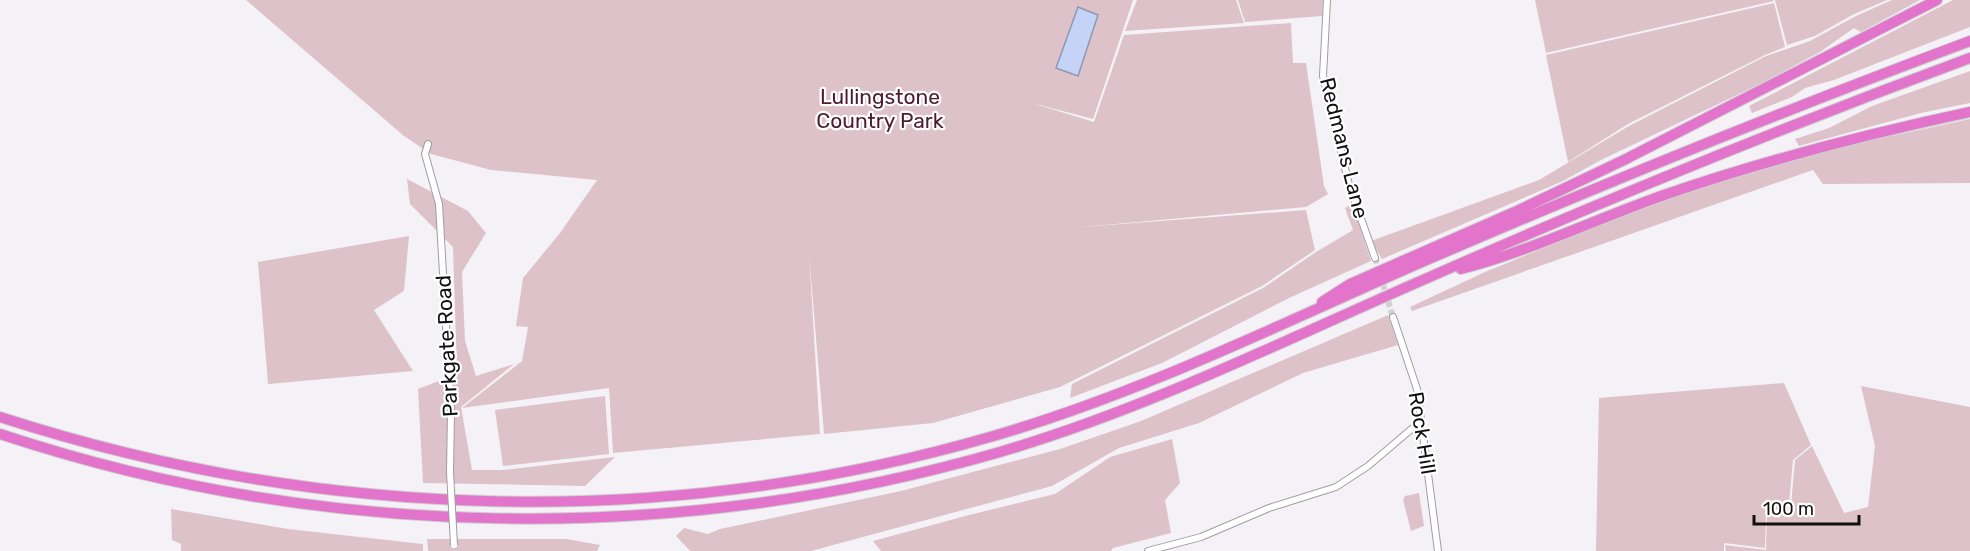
<svg xmlns="http://www.w3.org/2000/svg" width="1970" height="551" viewBox="0 0 1970 551" font-family="Rubik,sans-serif">
  <style>
    .green { fill: #ddc2ca }
    .water { fill: #c5d3f6; stroke: #8f98b1; stroke-width: 1.5 }
    .lines { fill: none; stroke-linecap: round; stroke-linejoin: round }
    .minor-tunnel { stroke: #d3d0d4; stroke-width: 6; stroke-dasharray: 6 3; stroke-linecap: butt }
    .minor-casing { stroke: #a09da2; stroke-width: 8 }
    .motorway-casing { stroke: #cfcfcf; stroke-width: 12 }
    .minor { stroke: #fff; stroke-width: 6 }
    .motorway { stroke: #e275cb; stroke-width: 10 }
    .minor-bridge-casing { stroke: #a09da2; stroke-width: 8; stroke-linecap: butt }
    .minor-bridge { stroke: #fff; stroke-width: 6 }
    .labels { text-anchor: middle; stroke-width: 4.5; stroke-linejoin: round; paint-order: stroke }
    .park-label { font-size: 21px; fill: #4d1a2e; stroke: #fff }
    .street-label { font-size: 21px; fill: #111011; stroke: #fff }
  </style>
  <rect width="100%" height="100%" fill="#f5f2f7"/>
  <!-- green -->
  <path class="green" d="M246,0H1133L1093,119L1032,103L1094,122L1124,35L1291,23L1293,63H1306L1324,186L1328,194L1306,207L1082,227L1306,210L1315,250L1262,286L1060,387L933,423L824,434L809,254L820,434L613,453L609,388L462,408L522,361L528,327L516,326L523,278L560,233L597,180L491,170L431,154L404,136Z
    M1137,0H1236L1244,23L1125,31Z
    M1238,0H1323L1322,16L1245,22Z
    M1535,0H1773L1774,1L1546,53Z
    M1775,0H1887L1852,15L1815,36L1787,45Z
    M1892,0H1920L1861,32L1854,28L1820,52L1762,83L1601,160L1563,181L1382,259L1371,241L1539,180L1629,126L1766,56L1810,41L1856,16Z
    M1953,0H1970V27L1834,80L1805,88L1792,97L1752,113L1749,106Z
    M1774,3L1785,47L1765,55L1628,124L1568,162L1546,55Z
    M1970,71V103L1921,113L1799,146L1795,139L1829,128L1872,106Z
    M1970,119V183L1823,184L1813,170L1412,311L1410,307L1485,272L1627,214L1687,192L1832,149Z
    M407,179L468,211L486,233L462,272L465,341L476,376L514,364L461,407L472,470H503L615,457L585,486L423,483L418,389L457,374L453,247L410,204Z
    M1352,204L1371,261L1289,298L1162,363L1070,398L1072,384L1263,288L1316,252L1353,230L1345,208Z
    M409,236L404,291L374,310L413,371L268,384L258,262Z
    M1388,315L1398,345L1303,373L1199,423L1119,448L1052,486L811,551H690L676,536L684,528L708,534L720,529L901,491L1060,449L1141,421Z
    M1784,383L1811,445L1793,460L1789,504L1766,515L1765,548L1724,543V551H1596L1599,398Z
    M1861,386L1970,407V551H1726L1725,545L1766,550L1767,516L1791,505L1795,460L1812,446L1844,513L1868,507L1875,446Z
    M605,396L609,454L503,466L495,410Z
    M1172,439L1180,483L1165,500L1171,533L1113,548L1111,551H881L873,541L969,515L1055,494L1110,457Z
    M1419,493L1424,526L1411,531L1403,500L1405,496Z
    M171,509L288,529L423,544V551H181V544L172,540Z
    M427,539H567L600,545L597,551H428Z"/>
  <!-- water -->
  <path class="water" d="M1078,7L1098,15L1078,76L1056,68Z"/>
  <g class="lines">
    <!-- minor-tunnel -->
    <path class="minor-tunnel" d="M1375,258L1393,317"/>
    <!-- minor casing -->
    <g class="minor-casing">
      <path id="minor" d="M1327,0L1323,76L1349,185L1375,258
        M428,144L425,154L439,204L451,412L450,472
        M1393,317L1417,389L1438,551
        M1148,551L1201,537L1269,508L1336,487L1368,466L1421,421"/>
    </g>
    <!-- motorway casing -->
    <g class="motorway-casing">
      <path id="motorway" d="M1461,269C1531,251 1598,218 1667,194C1766,160 1867,134 1970,112
        M1322,302L1350,284L1519,210L1624,160L1937,0
        M0,417C321,521 665,531 990,437C1140,394 1280,324 1422,262C1603,184 1785,110 1970,41
        M0,434C323,541 674,546 1000,452C1150,408 1289,338 1432,276C1609,198 1789,125 1970,58"/>
    </g>
    <!-- minor -->
    <use href="#minor" class="minor"/>
    <!-- motorway -->
    <use href="#motorway" class="motorway"/>
    <!-- minor-bridge casing -->
    <g class="minor-bridge-casing">
      <path id="minor-bridge" d="M450,472L454,545"/>
    </g>
    <!-- minor-bridge -->
    <use href="#minor-bridge" class="minor-bridge"/>
  </g>
  <g class="labels">
    <!-- park labels -->
    <g class="park-label">
      <text x="880" y="104">Lullingstone<tspan x="880" dy="24">Country Park</tspan></text>
    </g>
    <!-- street labels -->
    <g class="street-label">
      <text transform="translate(1344 148) rotate(76)" y="7">Redmans Lane</text>
      <text transform="translate(447 346) rotate(-93)" y="7">Parkgate Road</text>
      <text transform="translate(1422 433) rotate(81)" y="7">Rock Hill</text>
    </g>
  </g>
  <!-- scale -->
  <path d="M1754 515v9h105v-9" fill="none" stroke="#111011" stroke-width="3"/>
  <text x="1763" y="515" font-size="18" fill="#111011" stroke="#ffffff" stroke-width="4.5" paint-order="stroke">100 m</text>
</svg>
